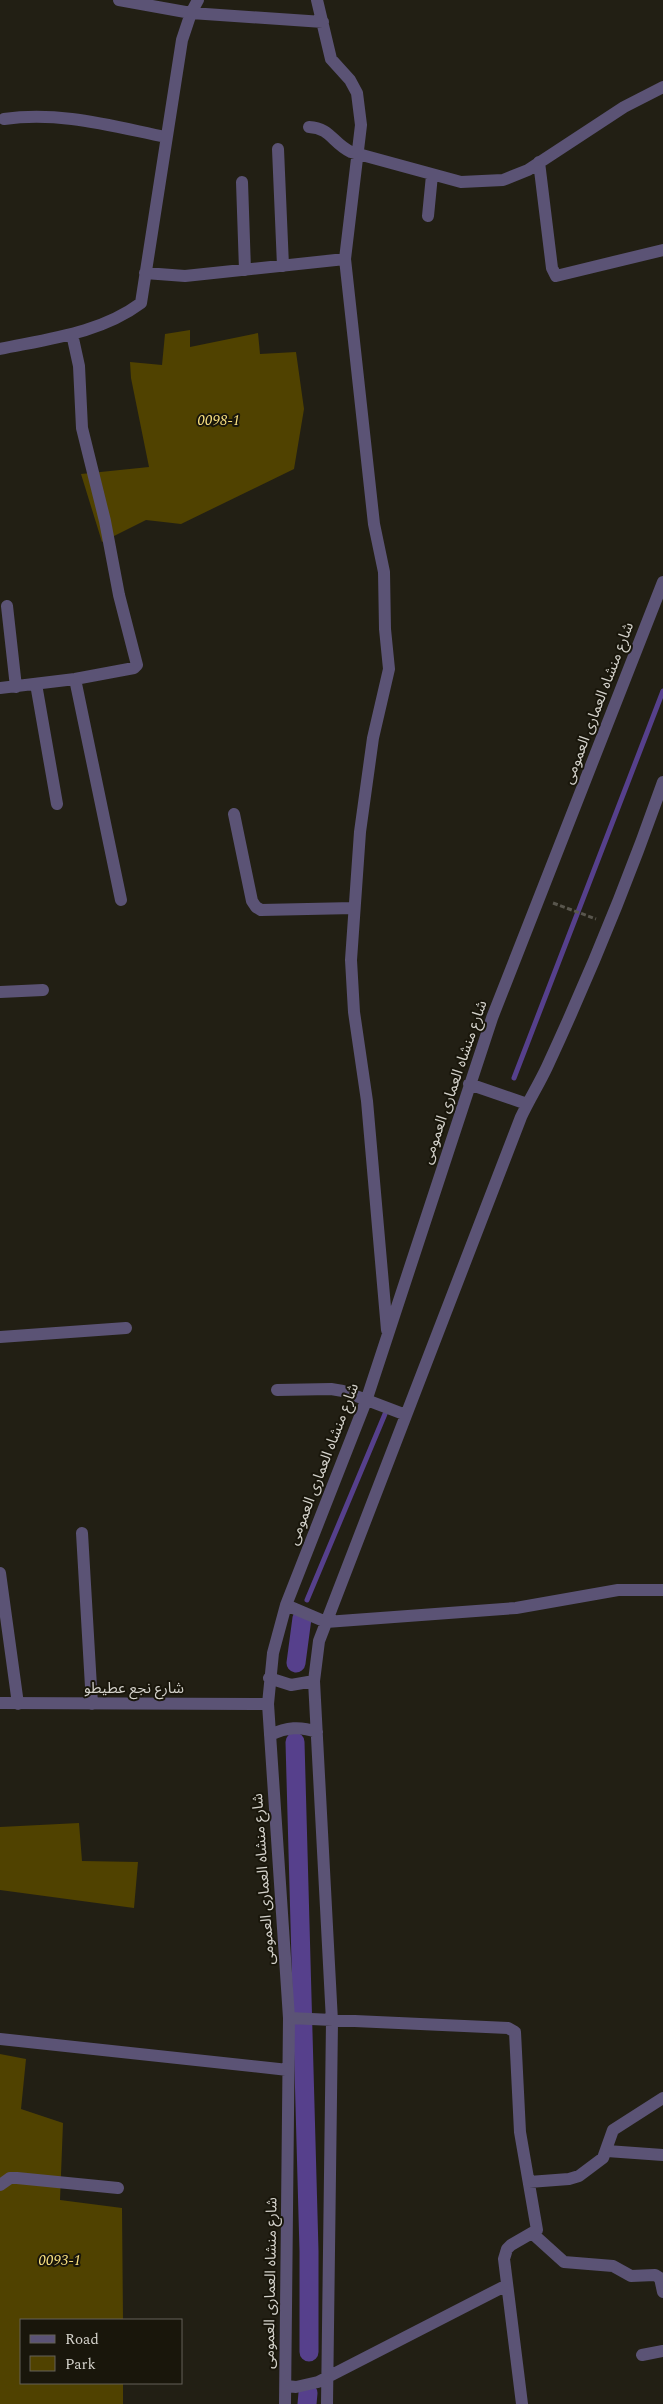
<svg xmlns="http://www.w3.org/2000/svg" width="663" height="2404" viewBox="0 0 663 2404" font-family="Spectral,'Noto Sans Arabic',serif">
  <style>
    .green { fill: #504200 }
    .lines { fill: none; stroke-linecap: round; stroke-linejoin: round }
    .stream { stroke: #56408c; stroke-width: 5 }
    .canal { stroke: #56408c; stroke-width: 19 }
    .path { stroke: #59564d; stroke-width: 3; stroke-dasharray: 5 2.5; stroke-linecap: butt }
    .street { stroke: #5b5375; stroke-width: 12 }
    .labels { text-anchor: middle; stroke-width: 4; stroke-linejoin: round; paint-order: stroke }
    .park-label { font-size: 15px; font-style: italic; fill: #fae180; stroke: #19160b }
    .street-label { font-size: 15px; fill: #d4d2cb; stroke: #19160b }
  </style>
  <rect width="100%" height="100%" fill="#221f14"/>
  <!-- green -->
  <path class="green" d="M190,330V347L258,333L260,354L296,352L304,409L294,469L181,524L146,520L102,542L81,474L149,467L131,378L130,362L162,365L165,334Z
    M79,1823L82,1861L138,1862L134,1908L0,1890V1827Z
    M0,2054L26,2059L21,2109L63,2123L60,2200L122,2208L123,2320H21V2383H123V2404H0Z"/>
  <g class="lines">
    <!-- stream -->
    <path class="stream" d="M514,1078L663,691
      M307,1600L385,1414"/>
    <!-- canal -->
    <path class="canal" d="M296,1663L302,1618
      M295,1742L309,2251V2352
      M307,2404L308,2393"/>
    <!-- path -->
    <path class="path" d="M553,903L596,919"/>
    <!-- street -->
    <path class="street" d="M119,0L191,13L323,22
      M317,0L331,59L350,80L357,93L361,125L345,259L374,524L384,572L385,629L389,669L373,738L360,832L351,960L354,1012L367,1101L387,1330
      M4,119C60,111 111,126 166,137
      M309,127C331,128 332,143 351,152L461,182L503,180L528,170L624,107L663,87
      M278,149L283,266
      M539,162L552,268L556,276L663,250
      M242,182L245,270
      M428,216L432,175
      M145,273L185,276L345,259
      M0,349C48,339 101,333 141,303L182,40L191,13L198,0
      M7,606L16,687
      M75,679L121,900
      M36,684L57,804
      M0,688L75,679L134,668L137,665L119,595L105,521L82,428L79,366L72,334
      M234,814L252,901L256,907L261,910L354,908
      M0,992L43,990
      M469,1084L527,1104
      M0,1337L126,1328
      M277,1390L331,1389L343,1391L406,1415
      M82,1533L92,1704
      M0,1573L18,1704
      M286,1605L326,1622L516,1608L618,1590H663
      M269,1678L291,1685L314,1681
      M0,1703L268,1704
      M270,1735C287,1727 300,1726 317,1732
      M289,2018L508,2028L515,2032L520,2132L537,2230L511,2245L507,2249L504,2259L522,2404
      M0,2039L288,2070
      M607,2151L663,2155
      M529,2182L569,2179L579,2176L603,2158L613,2130L663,2098
      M0,2185L10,2178H17L118,2188
      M533,2234L564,2262L613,2266L631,2276L655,2275L660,2278L663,2292
      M642,2355L663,2351
      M286,2386L296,2387L318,2382L507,2285
      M285,2404L289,2018L268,1704L273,1653L286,1605L366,1401L492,1018L663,582
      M327,2404L332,2021L314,1681L319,1641L521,1117C529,1100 539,1084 547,1067C590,974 629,879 663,782"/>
  </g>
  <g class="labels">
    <!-- park labels -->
    <g class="park-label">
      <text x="219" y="425">0098-1</text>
      <text x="60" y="2265">0093-1</text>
    </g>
    <!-- street labels -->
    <g class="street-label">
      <text transform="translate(598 703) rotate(-69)" y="5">شارع منشاه العمارى العمومى</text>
      <text transform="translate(454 1082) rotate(-71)" y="5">شارع منشاه العمارى العمومى</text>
      <text transform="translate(323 1464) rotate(-69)" y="5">شارع منشاه العمارى العمومى</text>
      <text x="134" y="1693">شارع نجع عطيطو</text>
      <text transform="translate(263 1879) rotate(-94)" y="5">شارع منشاه العمارى العمومى</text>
      <text transform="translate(270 2283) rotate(-89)" y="5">شارع منشاه العمارى العمومى</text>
    </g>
  </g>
  <!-- legend -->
  <rect x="20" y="2319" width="162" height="65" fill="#19160b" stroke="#646158"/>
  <rect x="30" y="2335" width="25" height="8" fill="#5b5375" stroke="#646158"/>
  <text x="65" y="2344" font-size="15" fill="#d4d2cb">Road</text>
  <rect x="30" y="2356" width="25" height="15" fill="#504200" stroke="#646158"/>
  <text x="65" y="2369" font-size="15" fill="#d4d2cb">Park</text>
</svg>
